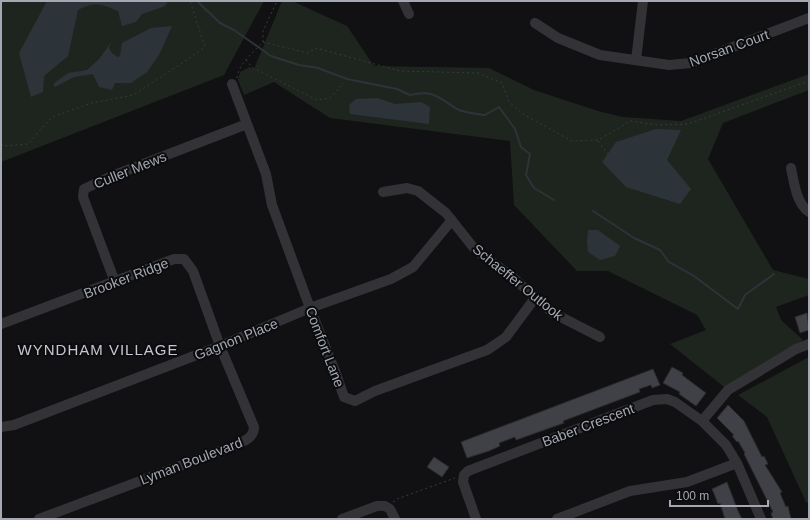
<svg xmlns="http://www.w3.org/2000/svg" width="810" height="520" viewBox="0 0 810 520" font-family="Arial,sans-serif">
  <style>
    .green { fill: #1e251e }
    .water { fill: #2c343a }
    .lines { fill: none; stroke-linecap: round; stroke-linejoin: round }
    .stream { stroke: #2c343a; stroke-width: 2 }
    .building { fill: #404146; stroke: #2b2b2f }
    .path { stroke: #393a3e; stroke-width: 1; stroke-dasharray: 2 3; stroke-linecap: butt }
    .minor { stroke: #333337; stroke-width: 10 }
    .labels { text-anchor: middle; stroke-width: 4; stroke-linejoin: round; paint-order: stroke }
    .street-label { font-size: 14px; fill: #a3a8b2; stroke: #0c0c0e }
    .neighbourhood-label { font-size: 15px; letter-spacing: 1px; fill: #c4c7cf; stroke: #0c0c0e }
  </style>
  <rect width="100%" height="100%" fill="#111113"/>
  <!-- green -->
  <path class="green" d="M1,1H264L224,75L1,162Z
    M282,1H292L347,26L374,66L489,68L534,90L598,111L623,117L681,121L809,74V90L723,123L708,159L773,270L809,279V295L776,307L781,320L803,340L728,390L670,344L706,330L697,315L608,271H577L514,205L510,141L330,118L274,82L244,95L238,80L240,72L250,67L254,69Z
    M809,357V504L806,502L767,417L738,395Z"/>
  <!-- water -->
  <path class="water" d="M47,1H168L165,6L142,14L136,22L122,26L118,11C102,4 94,1 78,10L68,56L44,76L43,92L31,97L19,53Z
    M172,26L159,55L147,72L131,83H115L112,90L99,87L93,74L74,77L55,87L53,84L68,73L87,70L99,59L112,41L109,47L111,52L117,57L120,56L122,43L151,28Z
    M377,98L395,104L421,102L430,107L429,124L350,114L349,105L356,99Z
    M656,129L681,130L667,160L691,189L680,204L626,187L602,162L616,142Z
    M588,230H598L620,246L615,256L600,260L588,252L587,242Z"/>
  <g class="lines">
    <!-- stream -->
    <path class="stream" d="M197,1L220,23L234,30L271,56L299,65L318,68L347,79L397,89L410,95C433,89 439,98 457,109C465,113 477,114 485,115L499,107L515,129L521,147L530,154L526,175L534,188L554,200
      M593,211L634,238L660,250L669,262L694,276L738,309L745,295L774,274"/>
  </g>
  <!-- building -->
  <path class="building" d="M807,313L809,330L800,333L795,317Z
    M672,367L683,373L682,375L706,393L696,406L679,394L680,392L663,383Z
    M653,369L660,385L652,388L651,385L639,389L640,392L563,421L564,423L516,440L515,437L499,443L500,446L489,451L467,458L461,442Z
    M728,405L744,421L762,457L764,456L768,464L765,465L782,492L780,493L786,507L788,506L791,519H773L771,513L773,512L744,454L745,453L738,441L737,442L732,436L734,435L717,418Z
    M434,457L449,467L442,477L427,467Z
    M727,482L738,511L742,519H725L720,503L718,504L715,496L712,489Z"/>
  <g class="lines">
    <!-- path -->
    <path class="path" d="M263,42L308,53L316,48L400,71L478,73L502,83L509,102L523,114L572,141L598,140L631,121L658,125L688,124L809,81
      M246,60L253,68L317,100L330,98L344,83
      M237,78C238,64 254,52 263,42V31L277,1
      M598,141L608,154
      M1,144L4,146L28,144L52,117L92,103L133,95L178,66L205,47L190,1
      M393,502L397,499L455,478"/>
    <!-- minor -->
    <path class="minor" d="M403,1L409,14
      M535,23L558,38L600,55L669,65L691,63L809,18
      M636,60L643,1
      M232,84L266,174L272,205L310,308L335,371L344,397L355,401L375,391L487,350L496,344L506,337L535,298
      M791,168C794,182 796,203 809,212
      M383,192L407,188L418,191L446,213L473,247L482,255L510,275L553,313L600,337
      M115,282L83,197L84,189L112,176L247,124
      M1,324L174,259H184L193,271L220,346L254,427C254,438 244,441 236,445L39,519
      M702,421L728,390L796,349L809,344
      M1,427L14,425L220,346L310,308L391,279L413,267L452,220
      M342,519L377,506H385L390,509L395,519
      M476,519L463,482L464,475L468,471L653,400L667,399L675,402L702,421L726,445L737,463L761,519
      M557,519L630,491L687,482L737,463"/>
  </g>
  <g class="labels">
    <!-- street labels -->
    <g class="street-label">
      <text transform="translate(729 48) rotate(-20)" y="5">Norsan Court</text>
      <text transform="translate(130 170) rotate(-22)" y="5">Culler Mews</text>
      <text transform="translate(126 278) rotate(-21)" y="5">Brooker Ridge</text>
      <text transform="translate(518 282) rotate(39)" y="5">Schaeffer Outlook</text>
      <text transform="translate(236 339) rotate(-22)" y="5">Gagnon Place</text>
      <text transform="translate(325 347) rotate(69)" y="5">Comfort Lane</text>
      <text transform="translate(588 425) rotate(-21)" y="5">Baber Crescent</text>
      <text transform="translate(191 461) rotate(-21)" y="5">Lyman Boulevard</text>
    </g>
    <!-- neighbourhood labels -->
    <g class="neighbourhood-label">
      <text x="98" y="355">WYNDHAM VILLAGE</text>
    </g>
  </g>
  <!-- border -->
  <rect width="810" height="520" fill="none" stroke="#a3a8b2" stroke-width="4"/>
  <!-- scale -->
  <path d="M670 500v6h98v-6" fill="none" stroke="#a3a8b2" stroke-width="2"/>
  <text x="676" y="500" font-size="12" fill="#a3a8b2" stroke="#0c0c0e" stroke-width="3" paint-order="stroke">100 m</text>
</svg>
